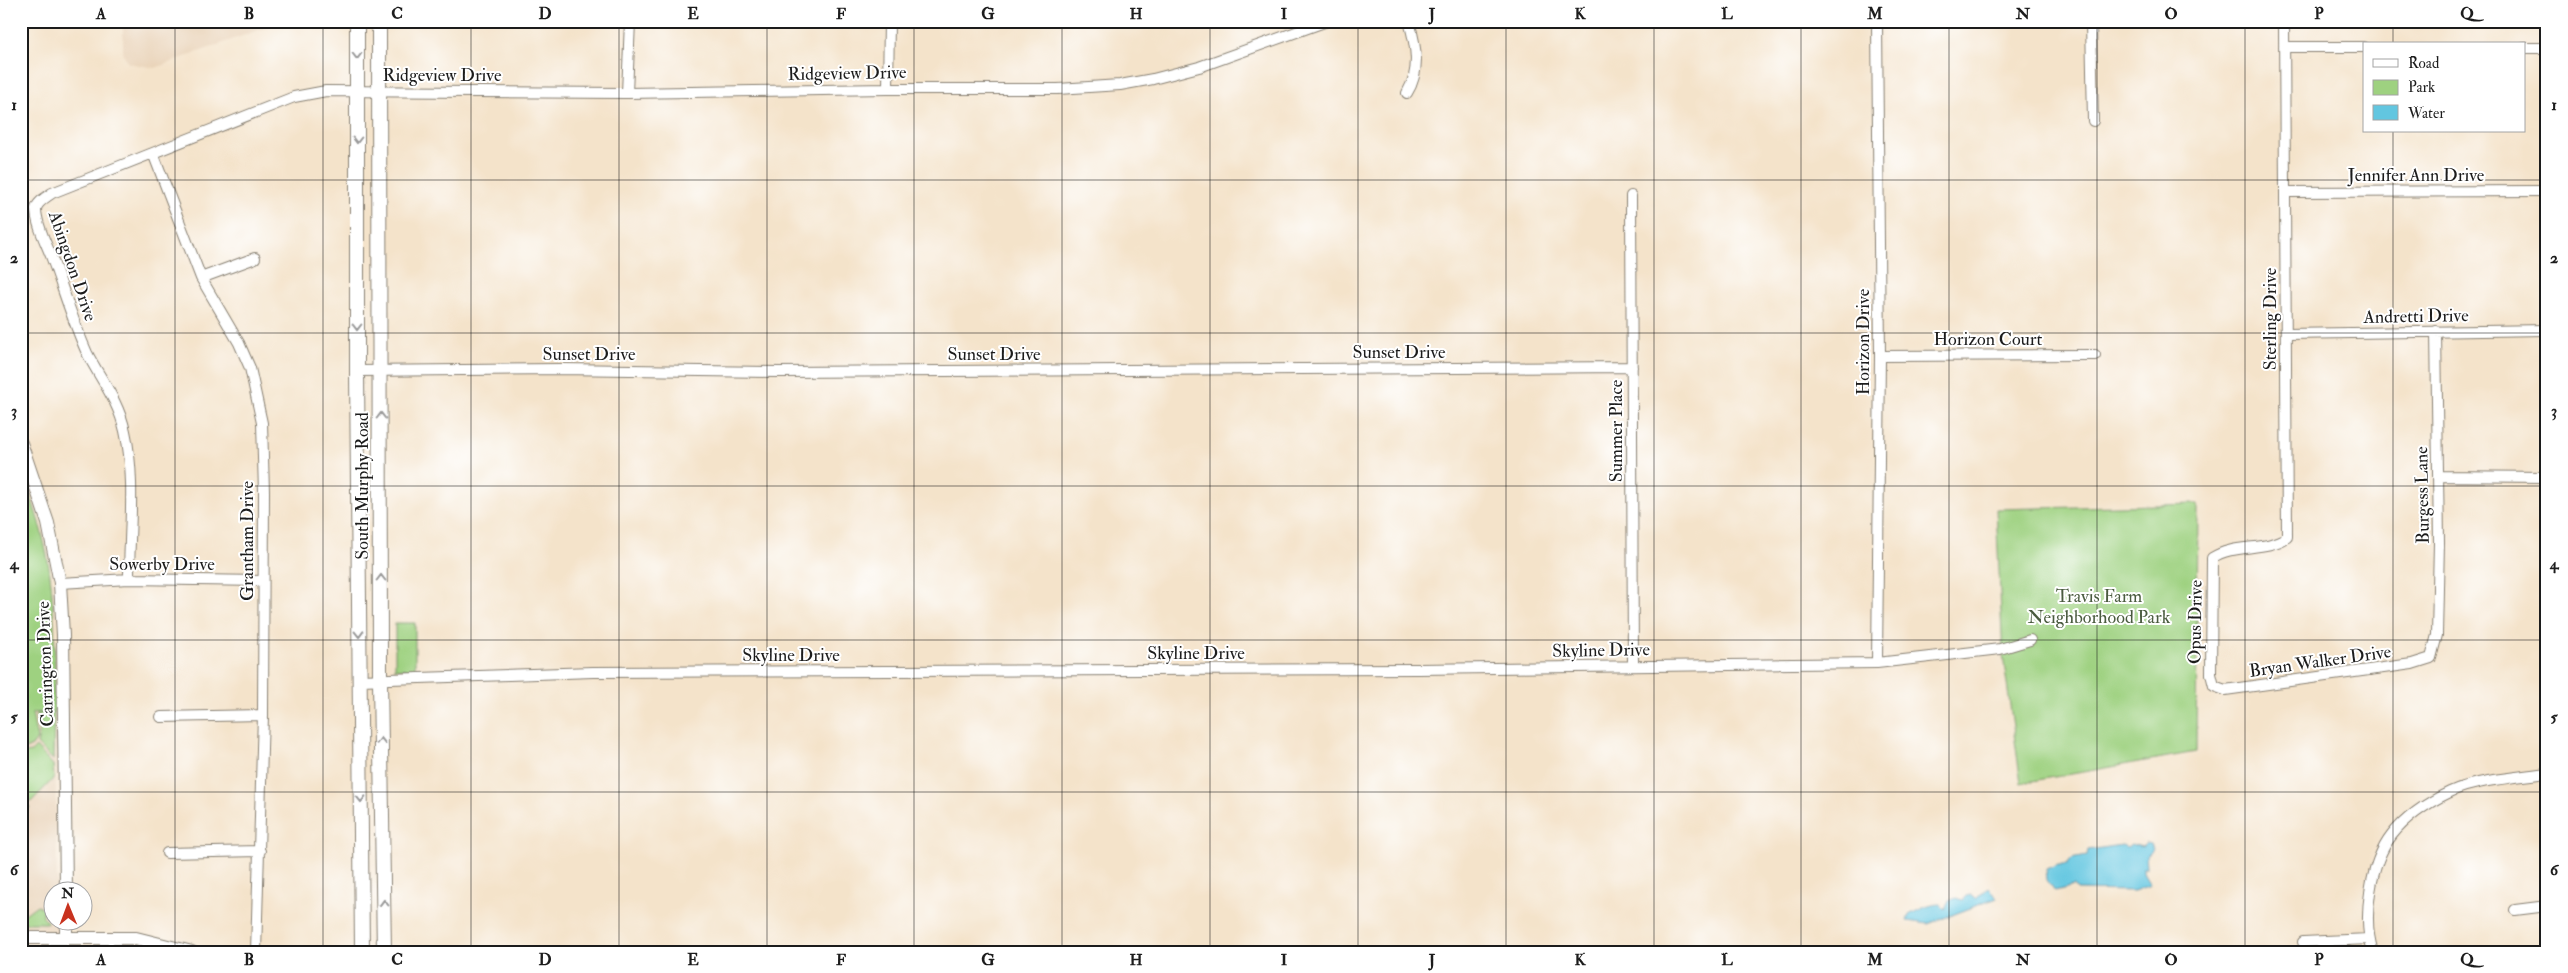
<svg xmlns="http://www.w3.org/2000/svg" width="2568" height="973" viewBox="0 0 2568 973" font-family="'IM FELL Double Pica',serif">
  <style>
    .built { fill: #e9d3b8 }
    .green { fill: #9ed180; stroke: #5d764e }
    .water { fill: #62c6e0; stroke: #3f717e }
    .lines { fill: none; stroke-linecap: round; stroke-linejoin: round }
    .minor-casing { stroke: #888073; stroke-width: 12 }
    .tertiary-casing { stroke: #888073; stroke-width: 14 }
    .secondary-casing { stroke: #888073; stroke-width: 16 }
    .minor { stroke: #fff; stroke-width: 10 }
    .tertiary { stroke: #fff; stroke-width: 12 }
    .secondary { stroke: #fff; stroke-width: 14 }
    .oneway { stroke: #999 }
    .grid { fill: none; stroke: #1c1c1c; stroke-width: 1; stroke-opacity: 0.55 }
    .labels { text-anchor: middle; stroke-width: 4; stroke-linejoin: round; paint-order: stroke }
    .street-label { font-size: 18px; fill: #1c1c1c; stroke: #fff }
    .park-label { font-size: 18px; fill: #4a5b3f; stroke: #fff }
    .neatline { fill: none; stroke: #1c1c1c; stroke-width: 2 }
    .grid-label { font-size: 16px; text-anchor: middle; font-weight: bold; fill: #1c1c1c }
  </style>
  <rect width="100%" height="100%" fill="#fff"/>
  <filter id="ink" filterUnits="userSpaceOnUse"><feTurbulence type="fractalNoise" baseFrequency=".02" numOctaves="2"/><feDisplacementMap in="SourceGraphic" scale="10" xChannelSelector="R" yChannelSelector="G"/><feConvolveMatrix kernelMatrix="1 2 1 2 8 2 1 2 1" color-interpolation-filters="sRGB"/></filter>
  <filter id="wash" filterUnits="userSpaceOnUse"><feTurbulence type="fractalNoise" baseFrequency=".0096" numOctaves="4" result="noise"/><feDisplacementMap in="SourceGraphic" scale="20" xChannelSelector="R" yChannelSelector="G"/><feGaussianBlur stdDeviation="1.12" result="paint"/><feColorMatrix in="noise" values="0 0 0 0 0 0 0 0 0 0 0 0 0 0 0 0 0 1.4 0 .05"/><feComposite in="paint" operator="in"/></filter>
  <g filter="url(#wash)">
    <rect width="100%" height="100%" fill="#f4e3ca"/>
    <!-- built -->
    <path class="built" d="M123,21H283L155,68L128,63L123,53Z
      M55,712L57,890H52V920L57,921V933H21V713Z"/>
    <!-- green -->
    <path class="green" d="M21,468C32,500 44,533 49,567C56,615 55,664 55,712L32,713L37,739L32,746L21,751Z
      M2198,504L2196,752L2021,783L2003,656L1996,509Z
      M395,623H415V669H395Z
      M54,713V714L53,760L37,744L40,731L35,714Z
      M36,747L53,765L54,778L31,802L21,796V754L31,752Z
      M21,799L30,807L24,817H21Z
      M21,820L26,822V847H21Z
      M37,905L43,909V917L48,923H21V917Z"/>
    <!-- water -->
    <path class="water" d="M2146,843L2150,844L2152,849L2146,855L2147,868H2143V873L2150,885L2134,891L2077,890L2074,886L2055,891L2047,880L2046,869L2058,864H2067L2072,858L2087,855L2088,850L2122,845L2127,847L2131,844L2142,847Z
      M1989,887L1997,898L1928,924L1907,921L1909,915C1918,910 1930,904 1940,904L1945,909L1949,901L1956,898L1962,900L1966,896L1971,895L1976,899Z"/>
  </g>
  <g filter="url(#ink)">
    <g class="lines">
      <!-- minor casing -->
      <g class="minor-casing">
        <path id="minor" d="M1877,21L1880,356L1877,663
          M2091,21L2093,121
          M2284,21L2287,537C2265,552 2234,543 2212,558L2211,674L2214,686L2225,690L2412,664L2431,658L2437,635L2439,542L2436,331
          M2284,47H2364
          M2524,48H2547
          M888,89L889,21
          M627,93L630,21
          M1407,93C1421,70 1416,46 1409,21
          M153,153L201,278L239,343L250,368L262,423L264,492L263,715L256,952
          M2285,192L2547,191
          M1631,196L1633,666
          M201,278L255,258
          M2287,334L2547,330
          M1880,356L2095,355
          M357,371L561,369L779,372L1632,367
          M2438,476L2547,477
          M129,579C129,531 136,479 125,431C118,400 101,380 87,353C73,322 63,288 51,256C46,243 36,224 36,209C37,202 47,197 52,193L294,97L326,91L627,93L888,89H1058L1120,85L1153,79L1199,67L1327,21
          M60,583L129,579L263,581
          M360,680L593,672L1418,669L1877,663L2000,649L2030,640
          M161,717L263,715
          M167,853L260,851
          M2515,910L2547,906
          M2303,942L2369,939
          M2373,952C2362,919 2370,863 2392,835C2406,817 2429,802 2450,792C2474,780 2519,777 2547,773"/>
      </g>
      <!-- tertiary casing -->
      <g class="tertiary-casing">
        <path id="tertiary" d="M21,443L48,523L60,583L63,635L66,890
          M66,920V938
          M21,938H136L192,952"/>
      </g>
      <!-- secondary casing -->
      <g class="secondary-casing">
        <path id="secondary" d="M357,21V371L362,952
          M379,21L380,680L384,952"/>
      </g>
      <!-- minor -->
      <use href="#minor" class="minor"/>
      <!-- tertiary -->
      <use href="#tertiary" class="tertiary"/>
      <!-- secondary -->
      <use href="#secondary" class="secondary"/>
    </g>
    <!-- one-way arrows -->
    <defs><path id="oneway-chevron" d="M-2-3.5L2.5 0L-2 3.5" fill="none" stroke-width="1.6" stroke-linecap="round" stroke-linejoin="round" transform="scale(1.25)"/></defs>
    <g class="oneway">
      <use href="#oneway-chevron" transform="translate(357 56) rotate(90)"/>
      <use href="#oneway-chevron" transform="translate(357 140) rotate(90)"/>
      <use href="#oneway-chevron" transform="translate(357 327) rotate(90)"/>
      <use href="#oneway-chevron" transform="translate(381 416) rotate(-90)"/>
      <use href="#oneway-chevron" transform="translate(381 578) rotate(-90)"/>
      <use href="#oneway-chevron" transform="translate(359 634) rotate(89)"/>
      <use href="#oneway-chevron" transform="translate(381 741) rotate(-91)"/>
      <use href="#oneway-chevron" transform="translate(361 799) rotate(89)"/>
      <use href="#oneway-chevron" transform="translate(384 903) rotate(-91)"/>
    </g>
  </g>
  <!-- grid -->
  <path class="grid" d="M175,21V952M323,21V952M471,21V952M619,21V952M767,21V952M914,21V952M1062,21V952M1210,21V952M1358,21V952M1506,21V952M1654,21V952M1801,21V952M1949,21V952M2097,21V952M2245,21V952M2393,21V44M2393,131V952M21,180H2547M21,333H2547M21,486H2547M21,640H2547M21,792H2547"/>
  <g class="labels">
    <!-- street labels -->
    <g class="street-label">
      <text transform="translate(847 73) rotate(-1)" y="6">Ridgeview Drive</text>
      <text x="442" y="81">Ridgeview Drive</text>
      <text x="2416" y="181">Jennifer Ann Drive</text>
      <text transform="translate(73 266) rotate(71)" y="6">Abingdon Drive</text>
      <text transform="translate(2416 316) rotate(-1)" y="6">Andretti Drive</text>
      <text transform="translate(2270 319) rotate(-90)" y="6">Sterling Drive</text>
      <text x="1988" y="345">Horizon Court</text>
      <text transform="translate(1863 342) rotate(-90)" y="6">Horizon Drive</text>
      <text x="1399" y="358">Sunset Drive</text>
      <text x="589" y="360">Sunset Drive</text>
      <text x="994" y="360">Sunset Drive</text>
      <text transform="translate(1616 431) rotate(-90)" y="6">Summer Place</text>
      <text transform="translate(362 486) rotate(-90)" y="6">South Murphy Road</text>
      <text transform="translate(2422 495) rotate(-91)" y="6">Burgess Lane</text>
      <text transform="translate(247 541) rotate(-90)" y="6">Grantham Drive</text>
      <text x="162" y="570">Sowerby Drive</text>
      <text transform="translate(2195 622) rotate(-89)" y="6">Opus Drive</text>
      <text transform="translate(1601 650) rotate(-1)" y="6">Skyline Drive</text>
      <text x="1196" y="659">Skyline Drive</text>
      <text x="791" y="661">Skyline Drive</text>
      <text transform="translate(2320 661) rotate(-8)" y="6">Bryan Walker Drive</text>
      <text transform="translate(45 664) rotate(-92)" y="6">Carrington Drive</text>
    </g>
    <!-- park labels -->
    <g class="park-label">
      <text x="2099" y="602">Travis Farm<tspan x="2099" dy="21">Neighborhood Park</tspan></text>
    </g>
  </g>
  <!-- margin -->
  <rect width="2568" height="973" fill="none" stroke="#fff" stroke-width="55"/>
  <!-- legend -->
  <rect x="2363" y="42" width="162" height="90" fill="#ffffff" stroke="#a4a4a4"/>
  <rect x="2373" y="59" width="25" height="8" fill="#ffffff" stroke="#a4a4a4"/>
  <text x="2408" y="68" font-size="15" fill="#1c1c1c">Road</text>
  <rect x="2373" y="80" width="25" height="15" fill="#9ed180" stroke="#a4a4a4"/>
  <text x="2408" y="92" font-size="15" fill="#1c1c1c">Park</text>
  <rect x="2373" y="105" width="25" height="15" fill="#62c6e0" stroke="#a4a4a4"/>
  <text x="2408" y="118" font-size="15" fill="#1c1c1c">Water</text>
  <!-- north arrow -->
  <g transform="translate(68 906) rotate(359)"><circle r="24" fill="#ffffff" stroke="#a4a4a4"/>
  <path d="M0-4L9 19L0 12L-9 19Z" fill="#c8321e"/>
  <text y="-8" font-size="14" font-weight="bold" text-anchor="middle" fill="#1c1c1c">N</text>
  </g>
  <rect x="28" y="28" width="2512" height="918" class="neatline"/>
  <g class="grid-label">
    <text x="101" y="19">A</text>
    <text x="249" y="19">B</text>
    <text x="397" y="19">C</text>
    <text x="545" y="19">D</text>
    <text x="693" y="19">E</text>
    <text x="841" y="19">F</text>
    <text x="988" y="19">G</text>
    <text x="1136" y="19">H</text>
    <text x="1284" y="19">I</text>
    <text x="1432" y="19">J</text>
    <text x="1580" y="19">K</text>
    <text x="1727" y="19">L</text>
    <text x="1875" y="19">M</text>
    <text x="2023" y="19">N</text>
    <text x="2171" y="19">O</text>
    <text x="2319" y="19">P</text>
    <text x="2467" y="19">Q</text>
    <text x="14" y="110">1</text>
    <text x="2554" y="110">1</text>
    <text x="14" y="263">2</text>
    <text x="2554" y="263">2</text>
    <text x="14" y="416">3</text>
    <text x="2554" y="416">3</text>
    <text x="14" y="569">4</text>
    <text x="2554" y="569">4</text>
    <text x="14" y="722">5</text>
    <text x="2554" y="722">5</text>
    <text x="14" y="875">6</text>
    <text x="2554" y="875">6</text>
    <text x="101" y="965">A</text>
    <text x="249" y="965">B</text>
    <text x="397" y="965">C</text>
    <text x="545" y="965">D</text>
    <text x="693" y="965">E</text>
    <text x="841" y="965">F</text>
    <text x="988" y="965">G</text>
    <text x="1136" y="965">H</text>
    <text x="1284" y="965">I</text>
    <text x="1432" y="965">J</text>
    <text x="1580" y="965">K</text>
    <text x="1727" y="965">L</text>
    <text x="1875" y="965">M</text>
    <text x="2023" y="965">N</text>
    <text x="2171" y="965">O</text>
    <text x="2319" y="965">P</text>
    <text x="2467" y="965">Q</text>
  </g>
</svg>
